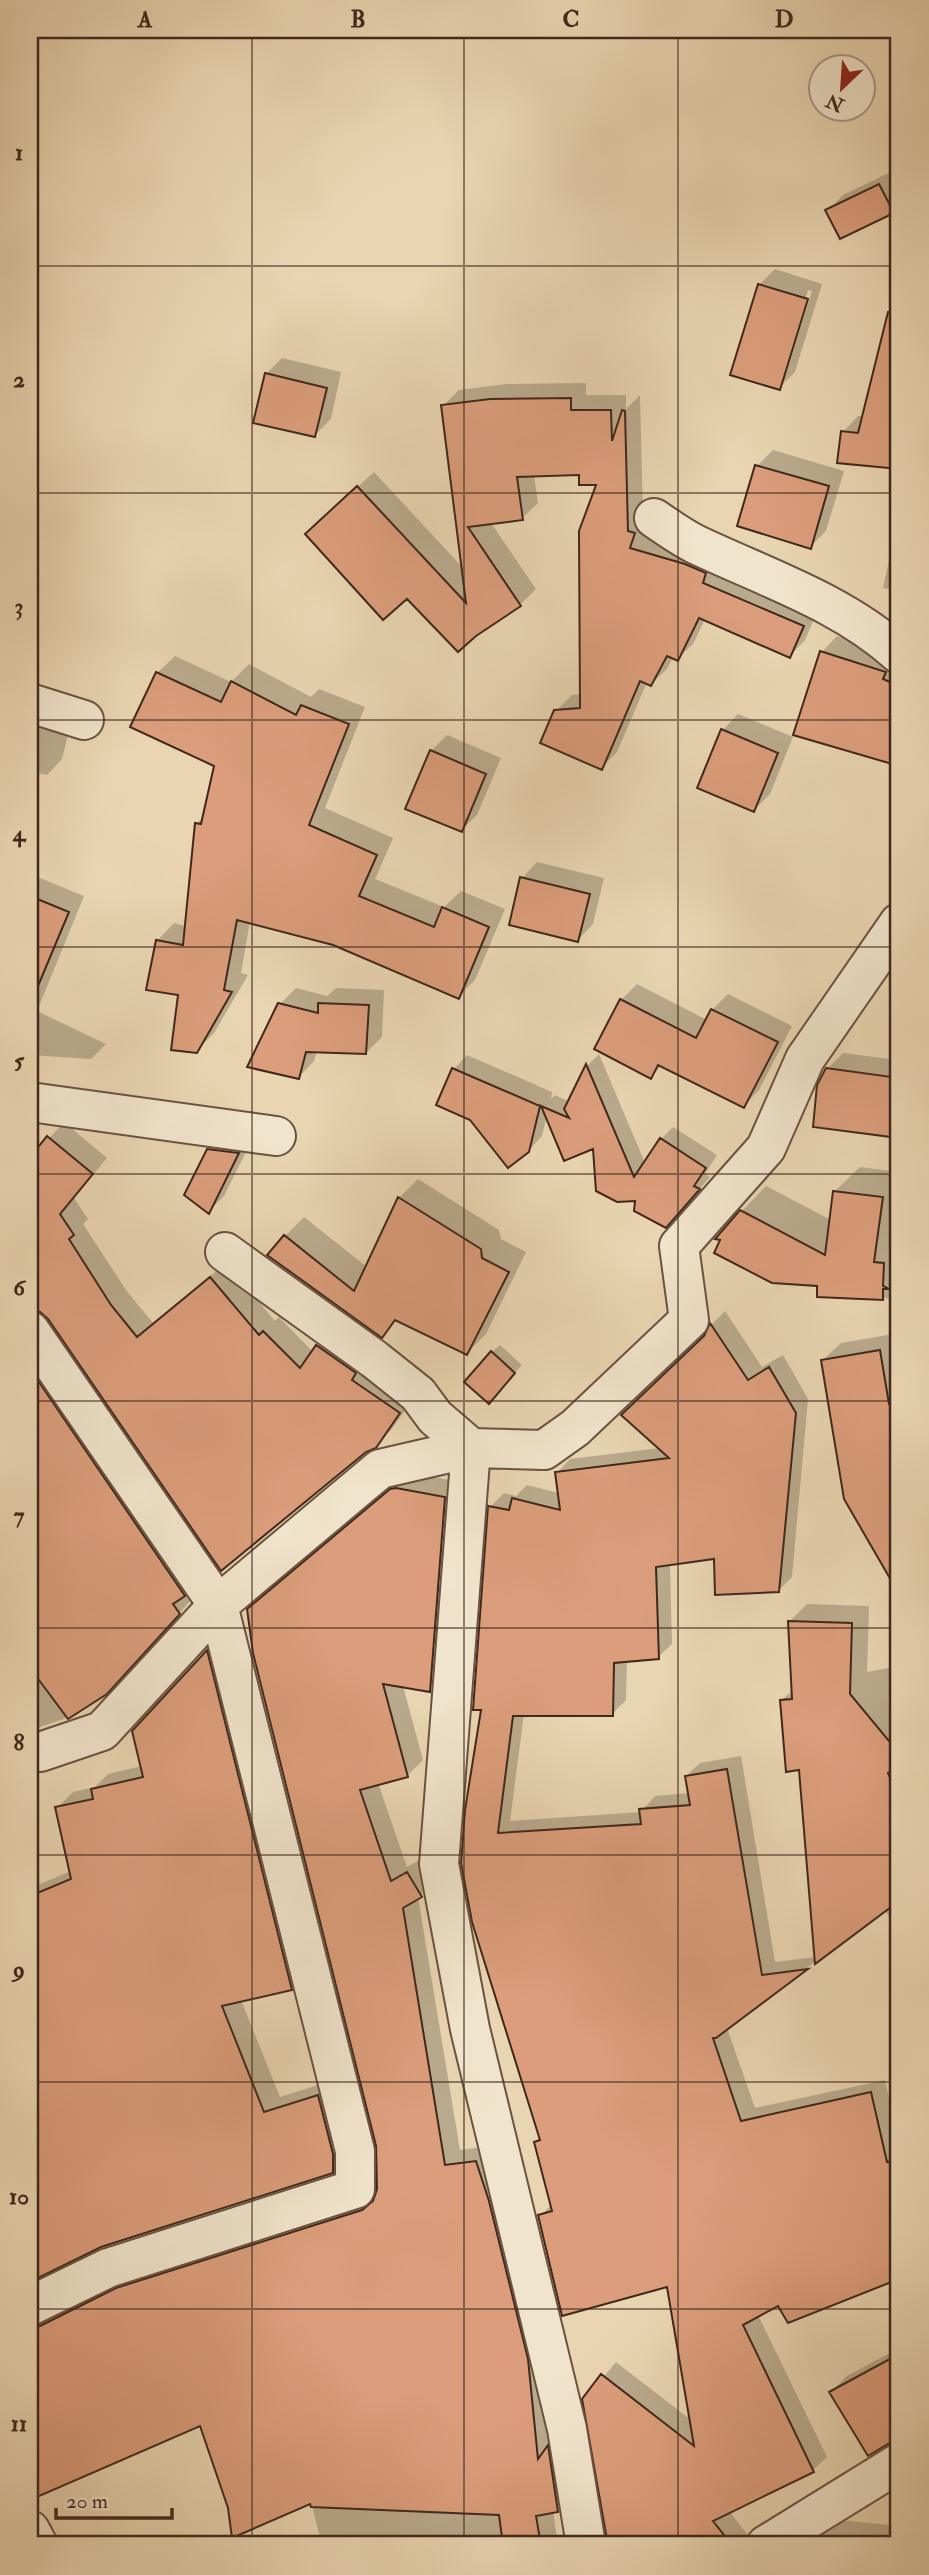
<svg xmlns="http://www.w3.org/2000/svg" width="929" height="2575" viewBox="0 0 929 2575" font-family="'IM FELL Double Pica',serif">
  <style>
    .shadow { fill: #0003; fill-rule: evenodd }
    .building { fill: #db9d7b; stroke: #40281c; stroke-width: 2 }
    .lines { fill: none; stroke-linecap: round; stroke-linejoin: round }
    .minor-casing { stroke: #6a5341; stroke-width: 42 }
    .minor { stroke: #f1e4cc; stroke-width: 38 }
    .grid { fill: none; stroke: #40281c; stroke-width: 2; stroke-opacity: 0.55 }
    .neatline { fill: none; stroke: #40281c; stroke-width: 2.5 }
    .grid-label { font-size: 23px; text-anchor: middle; font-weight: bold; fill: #40281c }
  </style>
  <rect width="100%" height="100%" fill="#e9d5b1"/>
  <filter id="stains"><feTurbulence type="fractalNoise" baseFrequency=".00286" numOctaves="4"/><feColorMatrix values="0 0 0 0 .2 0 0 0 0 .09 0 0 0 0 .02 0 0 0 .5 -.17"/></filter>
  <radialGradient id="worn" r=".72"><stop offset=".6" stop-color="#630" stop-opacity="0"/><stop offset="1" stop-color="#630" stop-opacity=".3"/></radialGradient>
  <!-- shadow -->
  <path class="shadow" d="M895,170L899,179V205L893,212L828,210L843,195Z
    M775,269L822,284L795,372L779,388L759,285ZM808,290L812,291L787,371H784Z
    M899,319V467L839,461L843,432L858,416H864L885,333Z
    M282,358L341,372L331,419L315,435L266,374Z
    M586,383V395H626V409L640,395L643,515L818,610L805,640L790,656L705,619L693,644L677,659L673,657L667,669L651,684L647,682L617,752L602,767L556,711L572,695L582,694L598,483L581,473L534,475L538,503L522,518L491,523L536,589L520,605L474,635L407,596L323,518L374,472L463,568L443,406L459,390L506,384Z
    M773,450L844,471L826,531L810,547L739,525L757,466Z
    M899,532V591L883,588L894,538Z
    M837,636L899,656V765L868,757L822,652Z
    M175,656L231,682L249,664L311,697L319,689L365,707L325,808L393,838L375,879L444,907L461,891L505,909L475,980L458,997L334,943L250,921L241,973L248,975L214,1033L196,1051L180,994L157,941L174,923L186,926L196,824L204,816L216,765L157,673Z
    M30,702L72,719L62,759L47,775L30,771Z
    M738,714L793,737L770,794L754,810L723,730Z
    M447,735L501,758L477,815L461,830L431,751Z
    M537,862L604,878L593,924L578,940L522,878Z
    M30,874L84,896L37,1011L106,1044L91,1059L30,1055Z
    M637,984L707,1020L712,1010L728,994L792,1026L759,1090L744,1106L662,1065L651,1077L621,1000Z
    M296,988L327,996L336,988L384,990L382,1037L366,1053L317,1051L314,1061L299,1077L280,1004Z
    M843,1053L898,1060L899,1057V1136L814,1125L827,1069Z
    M599,1054L645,1163L661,1139L673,1127L717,1155L705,1174L710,1177L678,1213L638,1199L594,1146L547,1115L542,1136L528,1151L471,1118L438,1104L454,1069L467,1055L552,1092L551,1099L555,1095L570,1102L588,1065Z
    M64,1122L107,1158L74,1198L88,1219L83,1224L126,1290L153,1323L226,1263L275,1321L279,1317L313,1352L333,1331L414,1398L391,1430L375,1446L49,1317L40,1309L30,1308V1132L41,1147Z
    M225,1134L253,1138L224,1196L209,1211V1150Z
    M860,1167L899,1172V1299L819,1295V1284L741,1212L766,1186L831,1220L834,1192Z
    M418,1179L499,1230L501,1239L526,1252L486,1334L467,1353L398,1319L382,1336L285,1236L304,1217L367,1267L399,1198Z
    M725,1311L762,1367L783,1355L808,1399L792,1577L778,1591L715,1557L670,1563L672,1644L658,1657L627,1660L626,1700L612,1714H524L510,1821L641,1812L655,1796L690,1793L686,1776L700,1763L741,1756L775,1962L816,1957L800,1768L782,1700L793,1690L790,1621L807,1604L869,1606L867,1672L899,1666V1928L884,1910L727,2028L755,2108L885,2080L899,2144V2291L895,2279L779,2304L758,2315L827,2457L813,2470L729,2511L747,2534L736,2545H611L584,2400L616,2362L691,2420L668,2285L540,2216L552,2204L536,2142L541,2137L474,1922L490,1507L504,1493L516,1496L527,1485L559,1493L557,1473L570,1459L660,1448L706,1336L712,1324Z
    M30,1333L194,1597L122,1676L69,1717L34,1729L33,1737L30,1741Z
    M899,1333V1591L846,1499L823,1360L841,1343Z
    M500,1345L522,1365L496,1394L492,1352Z
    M413,1473L460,1482L445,1674L430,1690L403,1686L423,1760L407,1776L378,1783L407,1867L423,1858L436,1880L418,1897L460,2150L491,2146L573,2494L557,2510L553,2511L558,2545H322L311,2502L229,2508L201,2424L30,2498V2304L377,2195L378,2146L249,1610L408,1474Z
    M899,1597V1621L889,1607Z
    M222,1636L307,1972L291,1988L241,2000L280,2097L334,2080L348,2156L332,2171L101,2246L30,2280V1888L71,1871L57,1808L73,1792L95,1787L108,1774L142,1766L134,1731Z
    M899,2348V2438L869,2454L831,2392L847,2376Z
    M840,2520L899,2526V2545H809L824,2531Z"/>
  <!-- building -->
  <path class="building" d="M879,184L894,213L840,239L825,210Z
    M758,284L808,299L780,390L730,375Z
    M888,312L899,313V469L837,463L841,431L858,433Z
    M265,373L327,388L315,437L253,423Z
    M571,398V410H611L612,441L622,410L625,411L628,531L635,533L630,548L685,564L706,573L703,583L804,626L790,658L699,618L678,661L667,656L651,686L640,681L602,770L540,743L554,710L580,708L579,531L596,485H579V475L517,477L523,520L468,527L521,606L476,636L458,652L407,599L383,620L305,534L357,486L466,603L441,405L490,399Z
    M755,465L829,486L811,549L737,526Z
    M820,651L886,672L883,679L899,686V766L793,735Z
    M156,672L221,702L231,681L296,715L301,705L349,724L309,825L377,855L359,896L434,927L442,907L489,927L459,999L333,945L237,920L224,990L232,992L197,1053L171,1050L178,995L146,990L156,940L183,945L195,823L201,824L214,766L130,727Z
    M721,729L778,753L754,812L697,788Z
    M430,750L486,774L462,832L405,809Z
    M520,877L590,894L578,942L509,925Z
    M30,896L69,912L30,1005Z
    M620,999L696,1038L711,1009L778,1042L744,1108L658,1065L651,1079L594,1049Z
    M278,1003L318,1013V1003L369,1005L366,1054L306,1052L299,1079L247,1067Z
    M586,1064L634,1177L660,1138L706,1168L694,1186L700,1189L666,1228L634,1211L635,1201L617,1202L596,1191L593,1149L564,1161L541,1106L569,1118L564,1109Z
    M452,1068L540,1106L529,1152L508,1168L470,1120L436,1105Z
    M826,1068L899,1078V1138L813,1127L817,1085Z
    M47,1136L93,1174L60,1214L74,1235L69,1239L111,1305L137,1337L210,1277L259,1335L263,1331L300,1368L316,1345L356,1373L352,1380L400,1413L376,1448L366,1452L221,1571L48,1319L40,1312L30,1309V1157Z
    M207,1149L239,1153L209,1214L184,1195Z
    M833,1191L883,1197L874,1262L884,1263L883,1286L889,1289H883V1300L817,1297V1286L772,1283L714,1253L720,1240L715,1239L740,1210L825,1255Z
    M398,1197L481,1249L482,1258L509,1272L467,1355L395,1320L382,1338L267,1255L284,1235L354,1291Z
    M710,1323L748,1380L769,1367L796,1413L779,1592L715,1595L714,1559L656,1567L659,1659L614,1663L613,1716H513L498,1833L641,1824L639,1809L690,1805L685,1776L727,1769L762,1975L808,1969L716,2038H713L741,2121L871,2092L887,2162L899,2160V2279L788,2323L778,2306L743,2325L814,2472L713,2521L732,2545H608L582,2399L601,2374L694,2446L667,2287L562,2316L538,2215L552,2211L534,2142L540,2140L472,1922L461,1863L465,1810L481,1710H473L488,1506L509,1510L512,1498L560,1510L555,1472L669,1458L621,1415L704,1336Z
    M880,1350L889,1404H893L899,1442V1594L844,1499L821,1360Z
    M491,1351L515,1373L489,1404L464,1382Z
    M30,1369L185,1596L173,1604L180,1614L107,1694L68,1719L30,1668Z
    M396,1488L445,1497L430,1692L383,1684L408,1777L360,1790L391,1881L407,1872L422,1897L403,1908L445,2165L476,2161L489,2201L528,2359L538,2459L548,2445L558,2512L536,2516L541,2545H503L499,2515L311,2507L310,2504L232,2538L228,2508L200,2426L30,2500V2328L40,2326L116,2288L362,2210L373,2201L377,2189L376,2146L253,1653L247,1609L390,1489Z
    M788,1621L852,1623L850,1694L899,1753V1764L888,1773L899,1799V1901L815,1964L799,1770L786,1772L780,1700L792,1699Z
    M207,1650L292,1990L222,2006L264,2112L318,2095L333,2154V2173L101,2247L30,2282V1896L71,1879L55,1807L93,1799L91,1789L143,1777L132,1731Z
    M899,2354V2441L888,2444L868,2456L829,2392Z"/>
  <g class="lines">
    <!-- minor casing -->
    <g class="minor-casing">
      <path id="minor" d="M654,518C667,527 681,537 695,544C764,577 842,602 899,654
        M30,703L84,720
        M30,1102L276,1136
        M225,1252L374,1359L418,1394L435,1417L471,1448L439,1864L470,2029L567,2429L586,2545
        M30,1331L218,1605L355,2151V2189L108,2268L30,2306
        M40,1752L102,1731L218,1605L380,1469L471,1448L544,1450L575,1428L689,1320L679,1246L766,1148L805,1059L899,923
        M30,2530L38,2545
        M766,2545L899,2463"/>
    </g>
    <!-- minor -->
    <use href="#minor" class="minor"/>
  </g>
  <!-- grid -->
  <path class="grid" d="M252,30V2545M464,30V2545M678,30V2545M30,266H899M30,493H899M30,720H899M30,947H899M30,1174H899M30,1401H899M30,1628H899M30,1855H899M30,2082H899M30,2309H899"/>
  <!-- margin -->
  <rect width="929" height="2575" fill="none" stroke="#e9d5b1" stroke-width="77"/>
  <!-- north arrow -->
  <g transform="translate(842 88) rotate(205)"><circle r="33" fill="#f1e4cc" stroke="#aa9986" stroke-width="2"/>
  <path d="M0-5L12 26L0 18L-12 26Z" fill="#8f2418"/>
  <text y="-10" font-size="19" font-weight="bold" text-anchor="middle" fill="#40281c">N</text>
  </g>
  <!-- scale -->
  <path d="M56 2508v10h116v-10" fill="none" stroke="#40281c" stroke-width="3.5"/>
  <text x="66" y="2508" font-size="21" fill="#40281c" stroke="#f1e4cc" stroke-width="5" paint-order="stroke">20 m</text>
  <rect x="38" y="38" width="852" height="2498" class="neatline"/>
  <g class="grid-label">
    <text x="145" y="27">A</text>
    <text x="358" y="27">B</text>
    <text x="571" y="27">C</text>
    <text x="784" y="27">D</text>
    <text x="19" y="160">1</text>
    <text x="19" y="387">2</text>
    <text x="19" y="614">3</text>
    <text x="19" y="841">4</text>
    <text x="19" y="1068">5</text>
    <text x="19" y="1295">6</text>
    <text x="19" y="1523">7</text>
    <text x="19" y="1750">8</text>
    <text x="19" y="1977">9</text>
    <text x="19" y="2204">10</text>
    <text x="19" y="2431">11</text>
  </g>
  <rect width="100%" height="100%" filter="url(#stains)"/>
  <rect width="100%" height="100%" fill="url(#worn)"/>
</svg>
